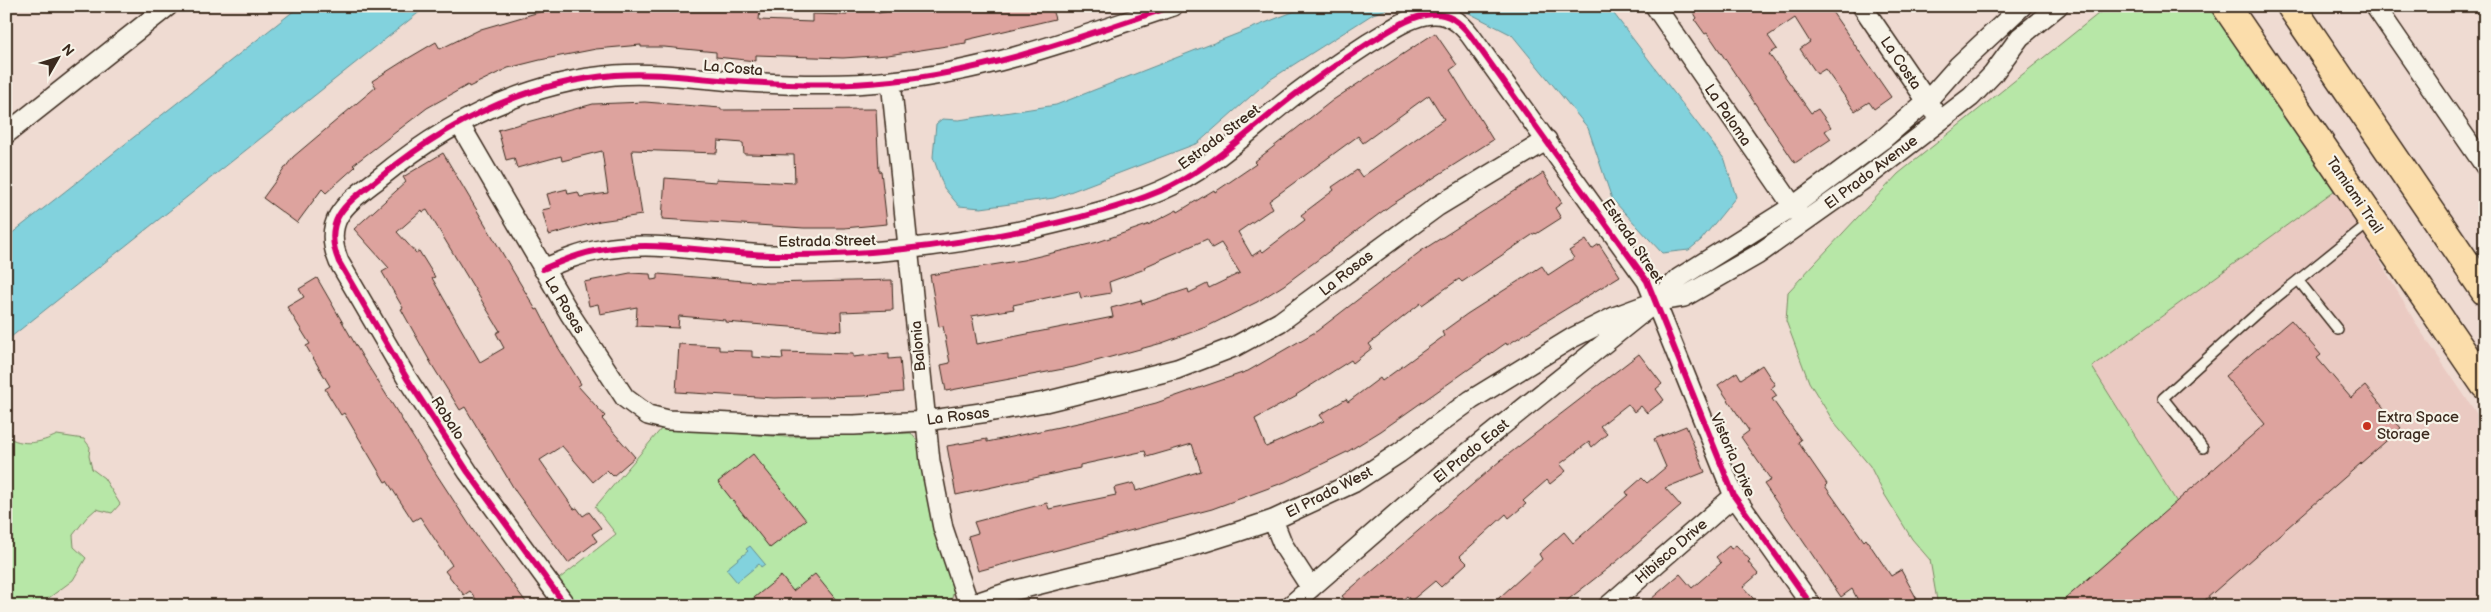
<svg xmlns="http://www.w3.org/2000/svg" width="2491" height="612" viewBox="0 0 2491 612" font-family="'Balsamiq Sans',sans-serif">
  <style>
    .built { fill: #eacac2 }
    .green { fill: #b7e7a7; stroke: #798862 }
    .water { fill: #82d2dd; stroke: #668f91 }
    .building { fill: #dda39e; stroke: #3b2a1e; fill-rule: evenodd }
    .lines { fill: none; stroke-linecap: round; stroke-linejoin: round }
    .service-casing { stroke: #3b2a1e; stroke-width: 12 }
    .minor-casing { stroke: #3b2a1e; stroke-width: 22 }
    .primary-casing { stroke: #3b2a1e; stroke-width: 31 }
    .service { stroke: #f7f3e8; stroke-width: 9 }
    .minor { stroke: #f7f3e8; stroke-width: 19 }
    .primary { stroke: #fbddab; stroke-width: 28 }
    .cycleway-casing { stroke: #f7f3e8; stroke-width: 9 }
    .cycleway { stroke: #d6006c; stroke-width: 6 }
    .poi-dot { fill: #c8321e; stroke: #f7f3e8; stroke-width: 2 }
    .labels { text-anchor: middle; stroke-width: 4.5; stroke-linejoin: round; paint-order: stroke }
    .street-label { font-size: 15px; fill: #3b2a1e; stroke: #f7f3e8 }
    .poi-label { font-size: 15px; fill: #3b2a1e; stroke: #f7f3e8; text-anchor: start }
  </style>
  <rect width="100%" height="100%" fill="#efdbd2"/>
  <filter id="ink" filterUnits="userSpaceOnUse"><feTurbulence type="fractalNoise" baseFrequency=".02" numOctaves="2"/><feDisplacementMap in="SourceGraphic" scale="10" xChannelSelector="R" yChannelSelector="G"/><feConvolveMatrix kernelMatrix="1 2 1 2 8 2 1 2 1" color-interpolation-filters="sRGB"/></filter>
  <g filter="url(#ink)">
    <!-- built -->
    <path class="built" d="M2332,192L2347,204L2418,327L2485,426V606H2070L2183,512L2091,367Z"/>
    <!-- green -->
    <path class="green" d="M2108,6H2208L2338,188L2092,367L2183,512L2070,606H1938L1930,560L1912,539L1883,492L1870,466L1835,424L1809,382L1786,321L1788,292L1898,174Z
      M662,428L786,437L911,433L918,442L932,522L954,590L952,598L943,606H573L555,582L616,534L595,507Z
      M57,435L84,439L90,447L89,456L92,469L104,478L120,504L112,513L96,509L87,517L73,535L74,547L86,558L73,580L38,606H6V436C23,447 40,443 57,435Z"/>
    <!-- water -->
    <path class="water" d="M300,6H427L6,341V238Z
      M1308,6H1396L1373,14L1268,81L1198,143L1054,198L981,208L959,206L944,188L933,157L936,124L942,119L959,120L1056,105Z
      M1451,6H1608L1725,160L1736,197L1701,240L1689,250L1662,253L1612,199L1588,128L1512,35L1467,12Z
      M750,546L765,564L761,567L759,564L737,582L726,569L748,551L746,549Z"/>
    <!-- building -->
    <path class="building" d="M560,6H732L760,9L759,20L812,22V14L847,15V9L877,7L878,13L921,6H1051L1055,19L966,40V43L888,55L843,58L756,55V61L716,57V52L664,47H641V45L596,49L540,60L508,68L469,87L468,85L427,108L353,165L355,167L326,193L322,189L297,223L263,198L293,157L376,87L372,81L402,62L436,42L440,49L481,29Z
      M1690,6H1828L1891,97L1874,109L1869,102L1855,111L1825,69L1817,74L1800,49L1810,42L1795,18L1768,36L1777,49L1769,54L1811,113L1818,109L1831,127L1825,131L1831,139L1795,163L1713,41L1707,33L1705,34L1695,20L1697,18Z
      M1435,33L1457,65L1450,70L1455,78L1493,140L1391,205L1284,285L1257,302L1206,327L1162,343L1074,367L946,391L941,365L950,363L943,326L939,327L930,275L1023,260L1098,242L1150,224L1177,210L1178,212L1214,190L1215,192L1256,164L1254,162L1333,100ZM1429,95L1444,119L1362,177L1357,170L1332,187L1334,190L1301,215L1305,220L1263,252L1261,250L1252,256L1238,232L1273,208L1269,201L1358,136L1363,143ZM1207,239L1212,248L1221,243L1240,273L1209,288L1207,284L1189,293L1188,289L1142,304L1141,300L1111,308L1113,317L977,344L972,316L1014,309L1013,305L1079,291L1081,298L1111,293L1109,282L1145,269L1144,267Z
      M645,102L721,108V110L876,109L879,171H881L887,224L844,228H804L662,219L665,178L716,182V179L795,183L794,155L744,154L743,143L718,141L717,153L632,150L642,215L600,221L549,235L542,210L551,208L547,194L567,189L568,194L578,192L580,197L608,193L602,151L562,161L561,156L517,168L514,158L506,160L498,130L593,104Z
      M443,153L536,310L538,309L556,344L581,384L578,386L605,416L602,419L635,457L613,476L607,470L593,482L562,446L540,460L574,509L577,508L583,516L589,512L601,528L592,534L597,541L568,563L516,492L465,407L460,410L432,365L401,309L403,308L382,272L389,268L354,229L406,182L403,177ZM422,210L423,212L427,210L500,331L496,333L504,348L480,362L432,278L435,277L419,251L416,253L397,232Z
      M1543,173L1562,203L1555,208L1561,218L1536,234L1535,233L1462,282L1459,279L1422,305L1421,303L1369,344L1372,348L1353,363L1351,360L1296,395L1297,396L1255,419L1266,447L1324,421L1320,415L1346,399L1348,402L1380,378L1382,381L1444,336L1442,332L1467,314L1542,266L1548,275L1574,258L1569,251L1586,240L1592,249L1599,244L1620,276L1507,345L1506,343L1381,431L1347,452L1285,482L1212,509L978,571L968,536L978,533L974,522L1047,503L1049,509L1116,495L1114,488L1134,483L1136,491L1201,471L1192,444L1147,457L1145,451L1080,465V468L956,495L947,446L987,439V442L1083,422L1156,403L1248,371L1317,331L1421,251Z
      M630,273L650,274L651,280L658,279V274L769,283L892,280L893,310L841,312L842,331L725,322V320L679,316L678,328L636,326L637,307L600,314L598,304L589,306L584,282Z
      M317,278L362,356L433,469L478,538L529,606H481L470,591L464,595L445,571L452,565L420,517L413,521L387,481L385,482L344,413L341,415L325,389L330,386L306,346L310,344L287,307L304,297L299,289Z
      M2291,320L2321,355L2317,358L2351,398L2365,386L2401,428L2198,606H2057L2265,424L2225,376Z
      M679,344L719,346V350L752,351V357L783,359L782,352L853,354V357L889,353V359L900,358L903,392L864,396L774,398L676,392Z
      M1639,354L1662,384L1656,389L1664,400L1647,413L1641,406L1634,412L1628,404L1600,426L1607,434L1592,447L1589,442L1560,464L1566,471L1550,484L1547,480L1523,501L1526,504L1509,518L1506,514L1460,556L1467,563L1441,587L1435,581L1411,601L1407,596L1399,603L1396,600L1389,606H1350L1342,596L1501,460Z
      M1762,365L1775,385L1771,388L1777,396L1772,399L1801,440L1798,442L1827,484L1825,486L1864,541L1866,539L1891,576L1901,570L1918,601L1910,606H1861L1852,589L1841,597L1790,522L1764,484L1771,480L1741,437L1749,431L1718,385L1737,372L1741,379Z
      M1686,426L1705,472L1665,488L1681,506L1616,562L1560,606H1490L1542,559L1539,554L1564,532L1573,543L1628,495L1626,492L1642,478L1647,483L1666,467L1654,439Z
      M753,454L806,520L770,548L718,482Z
      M1736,545L1750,560L1748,562L1758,574L1743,587L1760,606H1643L1680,574L1692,588L1721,563L1716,557L1729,546L1731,549Z
      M815,574L841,606H744L781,576L793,591Z"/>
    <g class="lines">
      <!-- service casing -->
      <g class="service-casing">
        <path id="service" d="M2298,280L2338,330
          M2203,448L2163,398L2256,314L2370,222"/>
      </g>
      <!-- minor casing -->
      <g class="minor-casing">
        <path id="minor" d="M1655,6L1799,215
          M1862,6L1933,110
          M2375,6L2485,166
          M891,81L930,461L943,528L969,605
          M459,123L570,314L625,398L648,415L668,420L774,425H854L925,421L988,412L1045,402L1177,369L1234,347L1280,322L1438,206L1547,140
          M6,134L168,6
          M543,269C562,261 581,253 600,250C656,239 715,254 771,255C864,256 944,247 1035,228C1078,218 1120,208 1160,191C1207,171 1244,135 1283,104C1310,82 1340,62 1369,43C1388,32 1410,15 1433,14C1449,13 1461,23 1470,35L1647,281L1734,496L1812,606
          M1273,520L1283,545L1311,588
          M566,606L468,472L406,377L339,262C321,219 347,203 378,179C446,123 526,82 615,75C654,72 693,78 732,81C785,85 839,87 892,81C989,71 1080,37 1173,6
          M967,606L1012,591L1189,547L1240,531L1273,520L1353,483L1399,453L1471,400L1572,338L1614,317L1657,301L1684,297L1757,255L1867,177L1971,97L1993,74L2020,37L2058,6
          M1290,606L1443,473L1657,301L1679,278L1792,207L1882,140L1927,101L1958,66L2022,6
          M1608,606L1734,496"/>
      </g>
      <!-- primary casing -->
      <g class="primary-casing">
        <path id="primary" d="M2226,6L2485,385
          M2291,6L2485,291"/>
      </g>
      <!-- service -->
      <use href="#service" class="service"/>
      <!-- minor -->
      <use href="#minor" class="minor"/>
      <!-- primary -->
      <use href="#primary" class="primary"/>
      <!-- cycleway casing -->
      <g class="cycleway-casing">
        <path id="cycleway" d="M543,269C562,261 581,253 600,250C656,239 715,254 771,255C864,256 944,247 1035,228C1078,218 1120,208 1160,191C1207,171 1244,135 1283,104C1310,82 1340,62 1369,43C1388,32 1410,15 1433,14C1449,13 1461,23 1470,35L1647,281L1734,496L1812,606
          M566,606L468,472L406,377L339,262C321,219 347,203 378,179C446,123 526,82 615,75C654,72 693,78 732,81C785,85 839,87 892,81C989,71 1080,37 1173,6"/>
      </g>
      <!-- cycleway -->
      <use href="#cycleway" class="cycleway"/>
    </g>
  </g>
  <!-- markers -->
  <circle class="poi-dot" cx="2367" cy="426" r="5"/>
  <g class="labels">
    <!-- street labels -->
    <g class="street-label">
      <text transform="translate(1901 63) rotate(56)" y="5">La Costa</text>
      <text transform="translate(733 68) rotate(5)" y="5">La Costa</text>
      <text transform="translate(1728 115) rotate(56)" y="5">La Paloma</text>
      <text transform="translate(1219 137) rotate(-37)" y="5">Estrada Street</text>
      <text transform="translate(1871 172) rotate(-37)" y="5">El Prado Avenue</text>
      <text transform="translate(2355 195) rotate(56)" y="5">Tamiami Trail</text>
      <text transform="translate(827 241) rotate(-1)" y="5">Estrada Street</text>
      <text transform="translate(1633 241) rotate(56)" y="5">Estrada Street</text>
      <text transform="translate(1346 273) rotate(-38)" y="5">La Rosas</text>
      <text transform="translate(565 305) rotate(59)" y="5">La Rosas</text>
      <text transform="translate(918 346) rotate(-95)" y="5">Balonia</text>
      <text transform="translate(958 416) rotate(-7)" y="5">La Rosas</text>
      <text transform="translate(448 418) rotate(57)" y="5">Robalo</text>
      <text transform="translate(1471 451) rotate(-39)" y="5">El Prado East</text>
      <text transform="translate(1733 455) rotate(66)" y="5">Vistoria Drive</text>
      <text transform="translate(1329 492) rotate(-27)" y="5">El Prado West</text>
      <text transform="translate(1671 551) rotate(-41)" y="5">Hibisco Drive</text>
    </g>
    <!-- poi labels -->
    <g class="poi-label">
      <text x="2377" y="422">Extra Space<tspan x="2377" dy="17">Storage</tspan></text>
    </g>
  </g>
  <!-- margin -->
  <rect width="2491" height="612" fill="none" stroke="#f7f3e8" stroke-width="25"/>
  <rect x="12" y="12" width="2466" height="587" fill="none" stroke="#3b2a1e" stroke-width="2" filter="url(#ink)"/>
  <!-- north arrow -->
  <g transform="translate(58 58) rotate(51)" stroke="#f7f3e8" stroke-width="4" paint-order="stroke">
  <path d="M0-4L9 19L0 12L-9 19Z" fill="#3b2a1e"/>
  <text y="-8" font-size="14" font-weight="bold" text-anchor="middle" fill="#3b2a1e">N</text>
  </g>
</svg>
